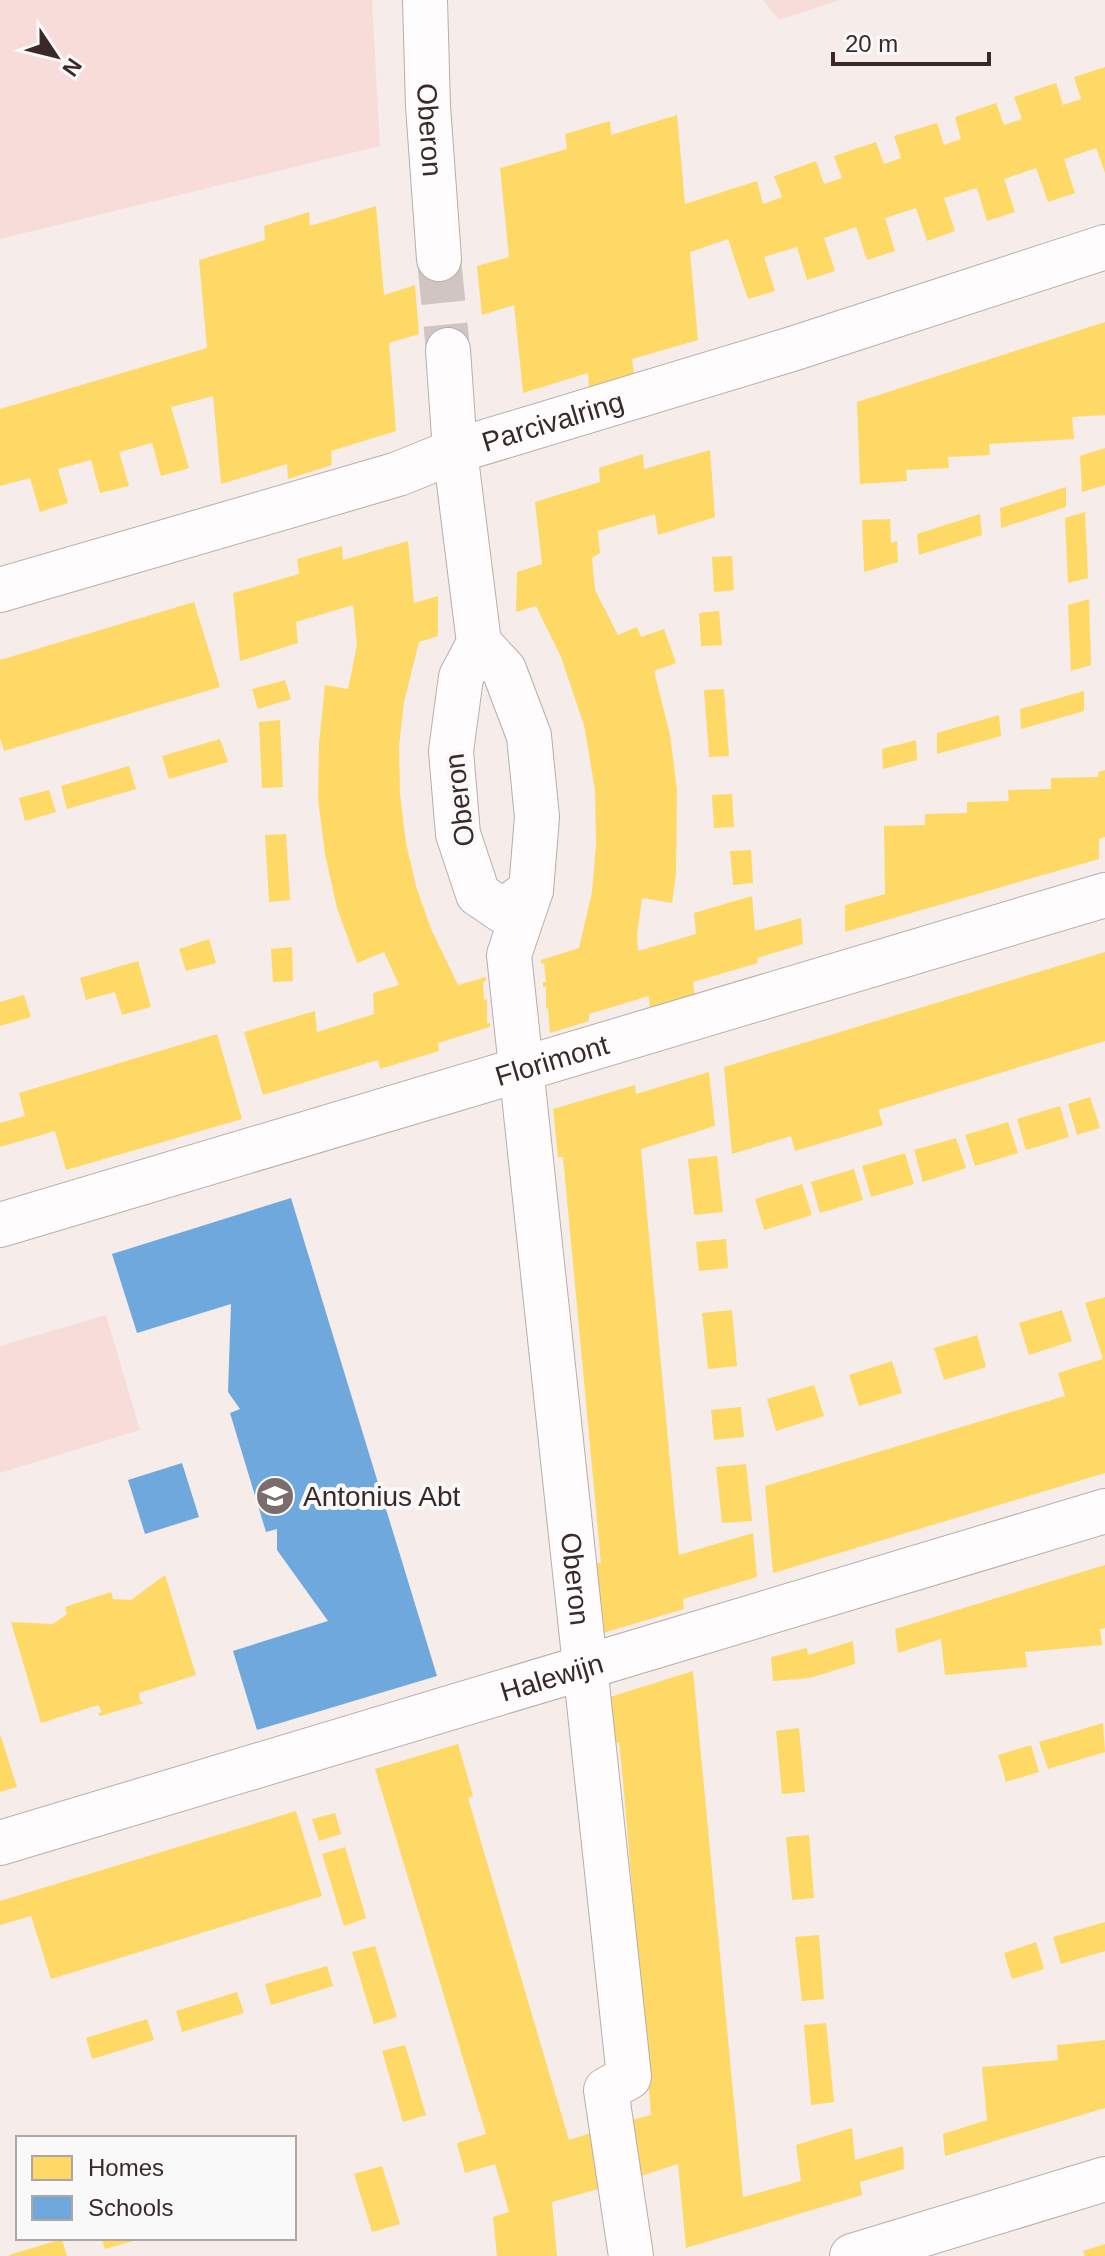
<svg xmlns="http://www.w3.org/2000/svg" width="1105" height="2256" viewBox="0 0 1105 2256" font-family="Arial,sans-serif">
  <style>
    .green { fill: #f8dcda }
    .homes { fill: #ffd966 }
    .schools { fill: #6fa8dc }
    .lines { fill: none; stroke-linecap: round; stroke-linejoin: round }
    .minor-tunnel { stroke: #d0c5c3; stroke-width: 44; stroke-dasharray: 44 22; stroke-linecap: butt }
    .minor-casing { stroke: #b9adab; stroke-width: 46 }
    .minor { stroke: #fefcfc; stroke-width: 44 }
    .labels { text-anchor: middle; stroke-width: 8; stroke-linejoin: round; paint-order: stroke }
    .street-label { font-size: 28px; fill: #3a2928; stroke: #f9f9f9 }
    .poi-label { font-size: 28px; fill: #3a2928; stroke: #f9f9f9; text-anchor: start }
  </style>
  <rect width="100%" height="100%" fill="#f6ecea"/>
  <!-- green -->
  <path class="green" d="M0,0H372L380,146L0,239Z
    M763,0H840L779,20Z
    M106,1315L140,1430L0,1473V1346Z"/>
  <!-- homes -->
  <path class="homes" d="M1105,67V173L1096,148L1064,159L1075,193L1048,202L1036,168L1004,179L1015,212L987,221L977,188L944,198L955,231L927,241L916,208L885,218L895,251L867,260L856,227L824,238L835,271L807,280L797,247L764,257L775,291L748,299L728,239L690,252L698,340L632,359L634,374L589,388L588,373L523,393L514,305L482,315L477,266L509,257L500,168L567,149L565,134L610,121L611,135L677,115L685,204L757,181L763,204L782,197L774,176L777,175L816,161L824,184L842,178L834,156L876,142L884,164L901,158L894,136L937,123L944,145L961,139L955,117L996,103L1004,125L1022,119L1014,97L1056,83L1063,105L1081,99L1074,77Z
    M376,206L384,295L415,285L419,334L389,343L396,431L331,451L332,465L288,479L287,464L221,484L213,396L171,407L189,468L161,476L152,443L119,452L129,486L100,493L91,460L58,469L68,503L40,512L30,478L0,486V409L207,348L199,260L265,240L264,226L309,212L310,226Z
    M1105,322V415L1072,417L1074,439L989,444L990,455L948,457L949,468L906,470L907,481L860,484L857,402Z
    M1105,448V485L1082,492L1080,456Z
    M710,450L715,517L658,535L655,514L598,531L600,553L592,558L595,590L618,635L637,627L641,637L664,629L676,663L654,671L670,735L677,790L676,874L672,903L642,898L637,934L638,951L696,934L694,913L752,896L755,931L801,918L803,944L757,958L758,963L693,982L695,997L650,1011L649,996L589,1014V1021L550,1033L548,1008L546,1009V986L543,987V982H546L544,963L541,964V960L579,948L592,892L596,845L595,790L584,725L561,657L536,606L516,612L517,572L542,564L535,502L600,482L599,468L643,454L644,469Z
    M1066,487V507L1001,528L1000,508Z
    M1085,512L1088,578L1068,583L1065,518Z
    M980,514L982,535L919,555L917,534Z
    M890,519L891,543L897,541L898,562L864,572L862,520Z
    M408,541L414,603L438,596V636L419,642L404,702L399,746L400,794L406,843L416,886L431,929L458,985L486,977V981L483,982L484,1000L487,999V1023H490V1027L438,1043L439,1051L380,1069L378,1060L263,1095L244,1032L315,1011L317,1032L374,1014L373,993L399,985L384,952L357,963L337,908L325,854L318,799L319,744L325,685L348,689L357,645L353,605L296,622L298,643L240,661L233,593L299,574L297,559L342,546L343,560Z
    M732,556L734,590L714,592L712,557Z
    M1089,599L1091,665L1071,671L1068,605Z
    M194,602L220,687L4,751L0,738V660Z
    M719,611L722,645L701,646L699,613Z
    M285,680L291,699L258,709L252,689Z
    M724,689L729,756L709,757L704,690Z
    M1084,691V711L1021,729L1020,709Z
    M999,715L1001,736L937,754V733Z
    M280,720L283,787L262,788L259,722Z
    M220,739L228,762L169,779L162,756Z
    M916,740L917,760L883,769L882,749Z
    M129,766L136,789L67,809L61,786Z
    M1105,770V837L1099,839V859L845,932V905L885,894L884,826L925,825V814L967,813V802L1009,801L1008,790L1051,789V778L1098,777V772Z
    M49,790L56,812L25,821L19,798Z
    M732,794L734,827L714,828L712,795Z
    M286,834L290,900L269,902L265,835Z
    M751,850L753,883L733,885L730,851Z
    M209,939L216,963L186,971L179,949Z
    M292,947L293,981L273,982L271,949Z
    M1105,952V1041L878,1110L883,1125L795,1151L791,1136L732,1154L724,1067Z
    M138,961L151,1007L122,1015L115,992L86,1000L80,978Z
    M24,995L31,1017L0,1026V1002Z
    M217,1034L242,1119L66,1170L55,1131L0,1147V1123L25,1116L19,1093Z
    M709,1072L715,1126L641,1149L674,1505L679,1555L753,1533L757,1577L683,1599L684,1609L603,1633L596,1563H601L563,1157H558L553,1109L635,1085L636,1094Z
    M1090,1097L1100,1128L1077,1135L1068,1104Z
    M1060,1106L1069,1137L1026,1150L1017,1119Z
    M1008,1122L1018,1153L975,1166L965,1135Z
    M956,1138L966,1168L923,1182L914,1150Z
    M905,1153L914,1184L871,1197L862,1166Z
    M717,1156L723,1212L694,1215L688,1159Z
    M854,1169L863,1200L820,1213L811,1182Z
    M802,1184L812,1215L764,1230L755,1199Z
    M726,1239L728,1268L699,1271L696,1242Z
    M1105,1297V1473L773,1573L765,1486L1065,1396L1058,1373L1103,1359L1085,1303Z
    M732,1310L737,1366L708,1369L702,1313Z
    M1062,1310L1072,1341L1029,1355L1019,1323Z
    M977,1335L986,1367L944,1380L934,1348Z
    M892,1361L902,1393L859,1406L849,1375Z
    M814,1385L824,1416L776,1431L767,1399Z
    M741,1407L744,1437L714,1440L711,1410Z
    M746,1464L752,1521L722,1523L716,1467Z
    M1105,1565V1628L1100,1629L1102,1645L1025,1652L1027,1667L945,1675L941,1639L898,1653L895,1629Z
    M165,1575L196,1675L139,1693L140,1701L144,1703L100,1716L98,1713L102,1712L98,1705L41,1723L11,1622L53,1624L67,1614L65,1607L111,1592L113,1599L131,1600Z
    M853,1641L855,1664L810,1678L773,1681L771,1657L807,1648L808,1655Z
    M693,1671L743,2197L801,2181L796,2145L852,2128L855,2160L903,2146L904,2169L860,2182L862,2195L686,2248L678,2164L638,2177L629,2121L651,2115L624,1792L619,1742L614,1744L610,1697Z
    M1103,1723L1105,1752L1048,1769L1039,1742Z
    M799,1728L805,1792L782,1794L776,1731Z
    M0,1734L17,1787L0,1792Z
    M458,1744L473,1796L468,1798L569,2140L591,2133L598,2189L552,2202L557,2256H497L493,2217L509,2212L495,2164L465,2173L457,2143L486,2134L375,1769Z
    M1031,1745L1039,1772L1006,1782L998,1755Z
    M296,1811L322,1896L51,1979L31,1916L0,1925V1901Z
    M335,1813L341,1834L319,1841L312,1819Z
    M809,1835L814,1898L792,1900L786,1837Z
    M345,1847L366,1918L344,1926L322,1854Z
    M1105,1922V1951L1061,1964L1053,1937Z
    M819,1935L824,1999L802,2001L795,1937Z
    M1036,1942L1044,1969L1012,1979L1004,1953Z
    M375,1946L397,2017L374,2024L352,1952Z
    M327,1966L333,1986L271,2005L265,1984Z
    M237,1992L244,2013L182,2032L176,2011Z
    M147,2019L154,2040L92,2059L86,2038Z
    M826,2023L834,2102L811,2105L804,2025Z
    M1105,2040V2108L945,2156L943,2134L987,2120L982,2067L1058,2060L1057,2045Z
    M405,2045L426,2115L403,2122L382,2051Z
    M382,2166L400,2224L372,2232L354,2174Z
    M101,2238H140V2239L105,2249Z
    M62,2239L67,2256H9V2255Z
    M1105,2244V2256H1085L1083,2251Z"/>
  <!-- schools -->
  <path class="schools" d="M291,1198L437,1676L257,1730L233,1651L328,1621L277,1550V1529L266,1532L230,1413L240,1409L228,1392L231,1304L137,1333L112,1254Z
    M182,1463L199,1517L145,1534L128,1480Z"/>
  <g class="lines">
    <!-- minor-tunnel -->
    <path class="minor-tunnel" d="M439,259L448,350"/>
    <!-- minor casing -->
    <g class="minor-casing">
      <g id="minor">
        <path id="s1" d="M425,0L428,106L439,259"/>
        <path d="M448,350L455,451L479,643L504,670L529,736L537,817L531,890L503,911L478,894L458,834L451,751L461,677L479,643"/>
        <path id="s2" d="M0,590L398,474L455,451L792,349L1105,247"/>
        <path id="s3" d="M531,890L509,955L629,2077L606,2090L631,2256"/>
        <path id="s4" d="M0,1225L1105,895"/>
        <path id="s5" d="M0,1843L1105,1511"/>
        <path d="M852,2256L1105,2179"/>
      </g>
    </g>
    <!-- minor -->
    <use href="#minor" class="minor"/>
  </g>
  <!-- icons -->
  <defs>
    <g id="school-disc" transform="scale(2)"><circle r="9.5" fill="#7c6d6c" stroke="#f9f9f9"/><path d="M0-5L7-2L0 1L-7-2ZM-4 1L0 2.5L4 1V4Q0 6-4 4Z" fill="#fff"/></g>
  </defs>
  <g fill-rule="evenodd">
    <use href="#school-disc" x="275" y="1496"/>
  </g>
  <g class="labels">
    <!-- street labels -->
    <g class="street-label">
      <text dy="10" stroke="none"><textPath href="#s1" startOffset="130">Oberon</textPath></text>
      <text dy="10" stroke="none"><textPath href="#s2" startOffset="578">Parcivalring</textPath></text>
      <text transform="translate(459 800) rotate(-97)" y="10">Oberon</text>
      <text dy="10" stroke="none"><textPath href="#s4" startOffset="576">Florimont</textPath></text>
      <text dy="10" stroke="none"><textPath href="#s3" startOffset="696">Oberon</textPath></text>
      <text dy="10" stroke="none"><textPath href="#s5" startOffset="576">Halewijn</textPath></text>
    </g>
    <!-- poi labels -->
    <g class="poi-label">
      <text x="303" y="1506">Antonius Abt</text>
    </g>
  </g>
  <!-- legend -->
  <rect x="16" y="2136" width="280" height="104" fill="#f9f9f9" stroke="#ada6a5" stroke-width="2"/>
  <rect x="32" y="2156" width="40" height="24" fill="#ffd966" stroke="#ada6a5" stroke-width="2"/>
  <text x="88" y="2176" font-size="24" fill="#3a2928">Homes</text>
  <rect x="32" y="2196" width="40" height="24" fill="#6fa8dc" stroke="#ada6a5" stroke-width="2"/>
  <text x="88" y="2216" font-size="24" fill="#3a2928">Schools</text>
  <!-- north arrow -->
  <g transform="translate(56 56) rotate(125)" stroke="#f9f9f9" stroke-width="6" paint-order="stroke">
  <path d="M0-6L14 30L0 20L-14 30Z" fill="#3a2928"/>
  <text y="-12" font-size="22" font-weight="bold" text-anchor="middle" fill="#3a2928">N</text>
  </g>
  <!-- scale -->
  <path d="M833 52v12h156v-12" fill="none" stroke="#3a2928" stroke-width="4"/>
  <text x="845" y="52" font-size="24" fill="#3a2928" stroke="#f9f9f9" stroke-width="6" paint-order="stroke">20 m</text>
</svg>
